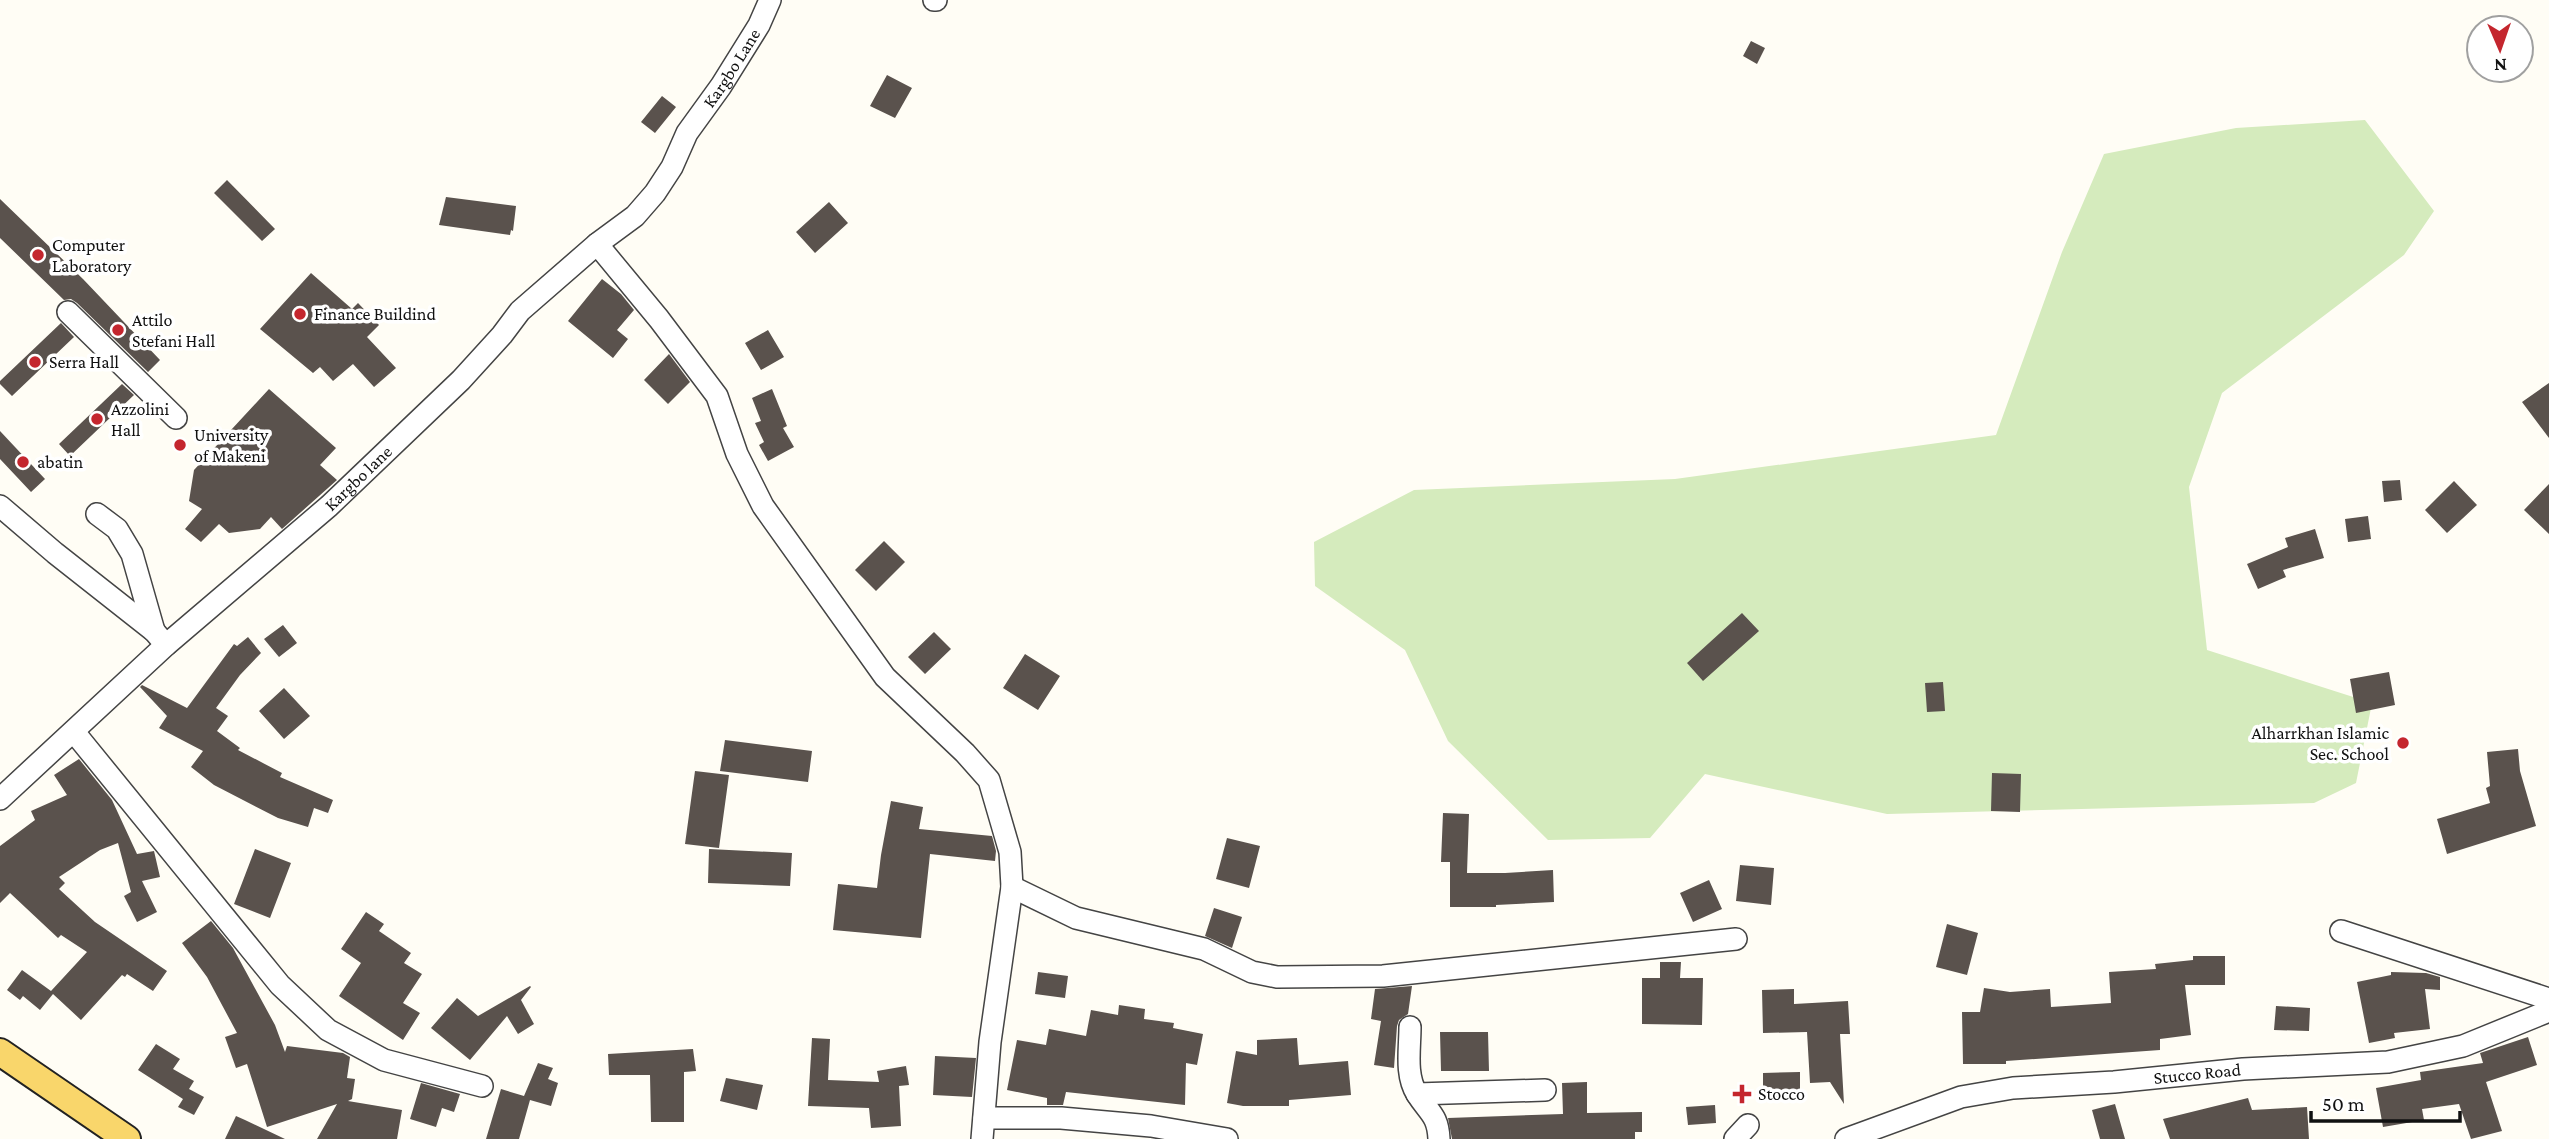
<svg xmlns="http://www.w3.org/2000/svg" width="2549" height="1139" viewBox="0 0 2549 1139" font-family="'Crimson Pro',serif">
  <style>
    .green { fill: #d5ebbd }
    .building { fill: #5a524d }
    .lines { fill: none; stroke-linecap: round; stroke-linejoin: round }
    .minor-casing { stroke: #444; stroke-width: 24 }
    .major-casing { stroke: #222; stroke-width: 30 }
    .minor { stroke: #fff; stroke-width: 21 }
    .major { stroke: #f9d66b; stroke-width: 26 }
    .poi-dot { fill: #c4262e; stroke: #fff; stroke-width: 2.5 }
    .labels { text-anchor: middle; stroke-width: 7; stroke-linejoin: round; paint-order: stroke }
    .street-label { font-size: 18px; fill: #111; stroke: #fff }
    .poi-label { font-size: 18px; fill: #111; stroke: #fff; text-anchor: start }
  </style>
  <rect width="100%" height="100%" fill="#fffdf5"/>
  <!-- green -->
  <path class="green" d="M2365,120L2434,211L2404,255L2222,393L2189,487L2207,650L2372,703L2356,783L2314,803L1887,814L1705,774L1650,838L1548,840L1448,741L1405,650L1315,586L1314,542L1414,490L1675,479L1996,435L2062,252L2104,154L2236,128Z"/>
  <!-- building -->
  <path class="building" d="M1751,41L1765,48L1757,64L1743,56Z
    M887,75L912,88L895,118L870,106Z
    M662,96L676,107L655,133L641,122Z
    M227,180L275,229L262,241L214,193Z
    M446,197L516,206L513,231L511,230L510,235L439,225Z
    M0,199L83,279L160,360L148,372L77,303L71,299L64,300L0,238Z
    M829,202L848,223L815,253L796,232Z
    M311,273L352,309L358,303L379,325L367,337L396,368L374,387L353,364L333,381L320,367L313,373L260,329Z
    M602,279L621,294L634,310L617,330L628,339L613,358L568,321Z
    M61,323L74,337L12,396L0,384V381Z
    M768,330L784,357L761,370L745,343Z
    M669,354L690,382L668,404L644,380Z
    M2549,383V438L2522,402Z
    M122,384L134,395L70,456L59,444Z
    M269,389L336,448L320,465L337,480L282,529L271,517L260,529L229,533L219,524L201,542L185,529L202,509L189,501L194,470Z
    M772,389L787,426L783,428L794,447L768,461L759,445L764,442L755,423L761,421L752,398Z
    M0,431L45,479L31,492L0,459Z
    M2400,480L2402,500L2384,502L2382,481Z
    M2454,481L2477,505L2447,533L2425,510Z
    M2549,484V534L2524,510Z
    M2368,516L2371,539L2348,542L2345,519Z
    M2315,529L2324,558L2283,570L2286,577L2258,589L2247,564L2288,547L2285,538Z
    M884,541L905,562L876,591L855,570Z
    M1742,613L1759,631L1703,681L1687,663Z
    M283,625L297,643L279,657L264,639Z
    M934,632L951,649L925,674L908,657Z
    M248,637L261,653L240,675L216,708L228,716L217,731L240,748L238,750L282,773L280,777L333,800L328,813L314,808L308,827L278,818L214,785L191,767L203,751L159,728L167,716L140,687L142,685L187,708L234,644L237,646Z
    M1025,654L1060,676L1038,710L1003,688Z
    M2389,672L2395,705L2356,713L2350,679Z
    M1943,682L1945,711L1927,712L1925,683Z
    M284,688L310,716L284,739L259,711Z
    M725,740L812,751L808,782L720,771Z
    M2518,749L2520,771L2536,826L2447,854L2437,819L2490,803L2486,788L2490,786L2487,752Z
    M79,759L112,800L137,854L154,851L160,877L142,881L157,912L137,922L124,896L131,892L118,843L100,850L59,877L65,883L59,889L95,922L167,971L153,991L127,974L125,977L122,975L81,1020L53,994L40,1010L23,996L20,1000L7,990L22,970L51,991L87,952L61,935L58,938L10,893L0,903V846L35,820L31,811L67,795L54,775Z
    M695,771L729,775L719,848L685,844Z
    M1992,773L2021,774L2020,812L1991,811Z
    M891,801L923,807L919,829L992,836L996,851L995,861L930,854L921,938L833,930L838,884L877,888L881,855Z
    M1443,813L1469,814L1467,873H1505L1553,870L1554,902L1496,905V907H1450V862H1441Z
    M1227,838L1260,846L1249,888L1216,879Z
    M255,849L291,863L270,918L234,904Z
    M709,849L792,853L790,886L708,883Z
    M1740,865L1774,868L1771,905L1736,901Z
    M1709,880L1722,909L1693,922L1680,893Z
    M1214,908L1242,917L1232,948L1205,936Z
    M366,912L384,924L379,931L411,953L404,963L422,974L403,1003L420,1013L403,1040L339,996L361,963L341,949Z
    M211,921L233,948L275,1025L285,1052L287,1046L343,1053L350,1057L347,1078L355,1079L352,1099L348,1101L402,1110L397,1139H317L337,1104L267,1127L247,1064L236,1068L225,1037L237,1033L207,977L182,943Z
    M1947,924L1978,933L1967,975L1936,967Z
    M2193,956H2225V985H2185L2191,1035L2160,1039V1050L2006,1061V1064H1963L1962,1012H1980L1984,988L2010,992L2050,989L2051,1007L2111,1003L2109,972L2156,969L2155,964L2193,960Z
    M1660,962H1681L1680,978H1703L1702,1025L1642,1024V978H1660Z
    M1038,972L1068,976L1065,998L1035,994Z
    M2391,972L2426,973L2440,977V990L2425,989L2430,1029L2394,1033L2395,1038L2369,1043L2357,982L2391,975Z
    M530,986L531,987L521,1000L534,1024L518,1034L507,1016L470,1060L431,1028L457,998L478,1016Z
    M1412,986L1408,1014L1399,1020L1397,1026L1394,1068L1374,1065L1381,1021L1371,1019L1375,989Z
    M1794,989V1004L1848,1001L1850,1034H1840L1844,1104L1830,1082L1810,1083L1807,1032L1763,1033L1762,990Z
    M1119,1005L1145,1009L1144,1019L1174,1023L1173,1028L1203,1034L1197,1065L1186,1063L1185,1105L1066,1092L1063,1105H1047V1098L1007,1090L1017,1040L1046,1045L1049,1029L1086,1036L1091,1010L1118,1015Z
    M2276,1006L2310,1008L2309,1031L2274,1030Z
    M1440,1032H1488L1489,1071H1441Z
    M2528,1037L2537,1065L2486,1082L2502,1131L2471,1139L2459,1104L2422,1109L2424,1120L2383,1127L2376,1088L2421,1080L2420,1072L2483,1063L2480,1053Z
    M812,1038L830,1039L828,1080L879,1082L877,1071L906,1066L909,1085L899,1086L901,1126L871,1128L869,1108L808,1106Z
    M1297,1038L1299,1065L1348,1061L1351,1095L1289,1100V1106H1243L1227,1103L1236,1051L1257,1055V1040Z
    M156,1044L180,1059L173,1069L194,1081L189,1089L204,1097L194,1115L178,1107L183,1099L138,1070Z
    M693,1049L696,1071L684,1072V1122H651L650,1075H609L608,1054Z
    M935,1056L976,1058L972,1097L933,1095Z
    M538,1063L553,1068L548,1079L558,1083L551,1106L530,1100L519,1139H486L501,1089L524,1096Z
    M1800,1072V1101L1763,1102V1073Z
    M726,1078L763,1085L757,1110L720,1101Z
    M1587,1082V1113L1642,1112V1132H1635V1139H1452L1448,1118L1563,1114L1562,1083Z
    M421,1083L460,1094L454,1112L442,1108L436,1127L410,1119Z
    M2248,1098L2252,1110L2307,1107L2309,1139H2170L2163,1119Z
    M2115,1104L2125,1139H2100L2092,1110Z
    M1715,1105L1716,1123L1688,1125L1686,1107Z
    M236,1116L245,1120L285,1139H225Z"/>
  <g class="lines">
    <!-- minor casing -->
    <g class="minor-casing">
      <g id="minor">
        <path d="M934,0H936"/>
        <path d="M597,244L659,319L717,396L737,454L763,506L885,677L965,753L989,780L1010,852L1012,887L990,1042L982,1139"/>
        <path d="M68,312L176,418"/>
        <path d="M0,506L55,553L154,631L166,645"/>
        <path d="M97,514L117,529L132,554L154,631"/>
        <path d="M74,732L280,985L328,1030L384,1060L482,1086"/>
        <path id="s1" d="M0,799L166,645L329,506L461,380L502,335L520,311L597,244L635,216L655,193L672,167L687,133L721,86L759,25L770,0"/>
        <path d="M1012,887L1076,918L1204,949L1252,972L1277,977L1383,976L1736,939"/>
        <path d="M2341,931L2549,999"/>
        <path d="M1410,1027C1410,1049 1405,1075 1417,1094C1429,1113 1438,1115 1439,1139"/>
        <path d="M1417,1094L1545,1090"/>
        <path d="M984,1118H1061L1151,1126L1227,1139"/>
        <path d="M1735,1139L1748,1125"/>
        <path id="s2" d="M1846,1139L1961,1097L2013,1088L2114,1082L2243,1069L2388,1062L2463,1046L2549,1011"/>
      </g>
    </g>
    <!-- major casing -->
    <g class="major-casing">
      <path id="major" d="M0,1052L127,1139"/>
    </g>
    <!-- minor -->
    <use href="#minor" class="minor"/>
    <!-- major -->
    <use href="#major" class="major"/>
  </g>
  <!-- markers -->
  <g class="poi-dot">
    <circle cx="38" cy="255" r="7"/>
    <circle cx="300" cy="314" r="7"/>
    <circle cx="118" cy="330" r="7"/>
    <circle cx="35" cy="362" r="7"/>
    <circle cx="97" cy="419" r="7"/>
    <circle cx="180" cy="445" r="7"/>
    <circle cx="23" cy="462" r="7"/>
    <circle cx="2403" cy="743" r="7"/>
    <path d="M1738.5 1083.5h7v7h7v7h-7v7h-7v-7h-7v-7h7z"/>
  </g>
  <g class="labels">
    <!-- street labels -->
    <g class="street-label">
      <text dy="6" stroke="none"><textPath href="#s1" startOffset="1041">Kargbo Lane</textPath></text>
      <text dy="6" stroke="none"><textPath href="#s1" startOffset="481">Kargbo lane</textPath></text>
      <text dy="6" stroke="none"><textPath href="#s2" startOffset="360">Stucco Road</textPath></text>
    </g>
    <!-- poi labels -->
    <g class="poi-label">
      <text x="52" y="251">Computer<tspan x="52" dy="21">Laboratory</tspan></text>
      <text x="314" y="320">Finance Buildind</text>
      <text x="132" y="326">Attilo<tspan x="132" dy="21">Stefani Hall</tspan></text>
      <text x="49" y="368">Serra Hall</text>
      <text x="111" y="415">Azzolini<tspan x="111" dy="21">Hall</tspan></text>
      <text x="194" y="441">University<tspan x="194" dy="21">of Makeni</tspan></text>
      <text x="37" y="468">abatin</text>
      <text x="2389" y="739" text-anchor="end">Alharrkhan Islamic<tspan x="2389" dy="21">Sec. School</tspan></text>
      <text x="1758" y="1100">Stocco</text>
    </g>
  </g>
  <!-- north arrow -->
  <g transform="translate(2500 49) rotate(178)"><circle r="33" fill="#ffffff" stroke="#a0a0a0" stroke-width="2"/>
  <path d="M0-5L12 26L0 18L-12 26Z" fill="#c4262e"/>
  <text y="-10" font-size="19" font-weight="bold" text-anchor="middle" fill="#111111">N</text>
  </g>
  <!-- scale -->
  <path d="M2311 1111v10h149v-10" fill="none" stroke="#111111" stroke-width="3.5"/>
  <text x="2322" y="1111" font-size="21" fill="#111111" stroke="#ffffff" stroke-width="5" paint-order="stroke">50 m</text>
</svg>
